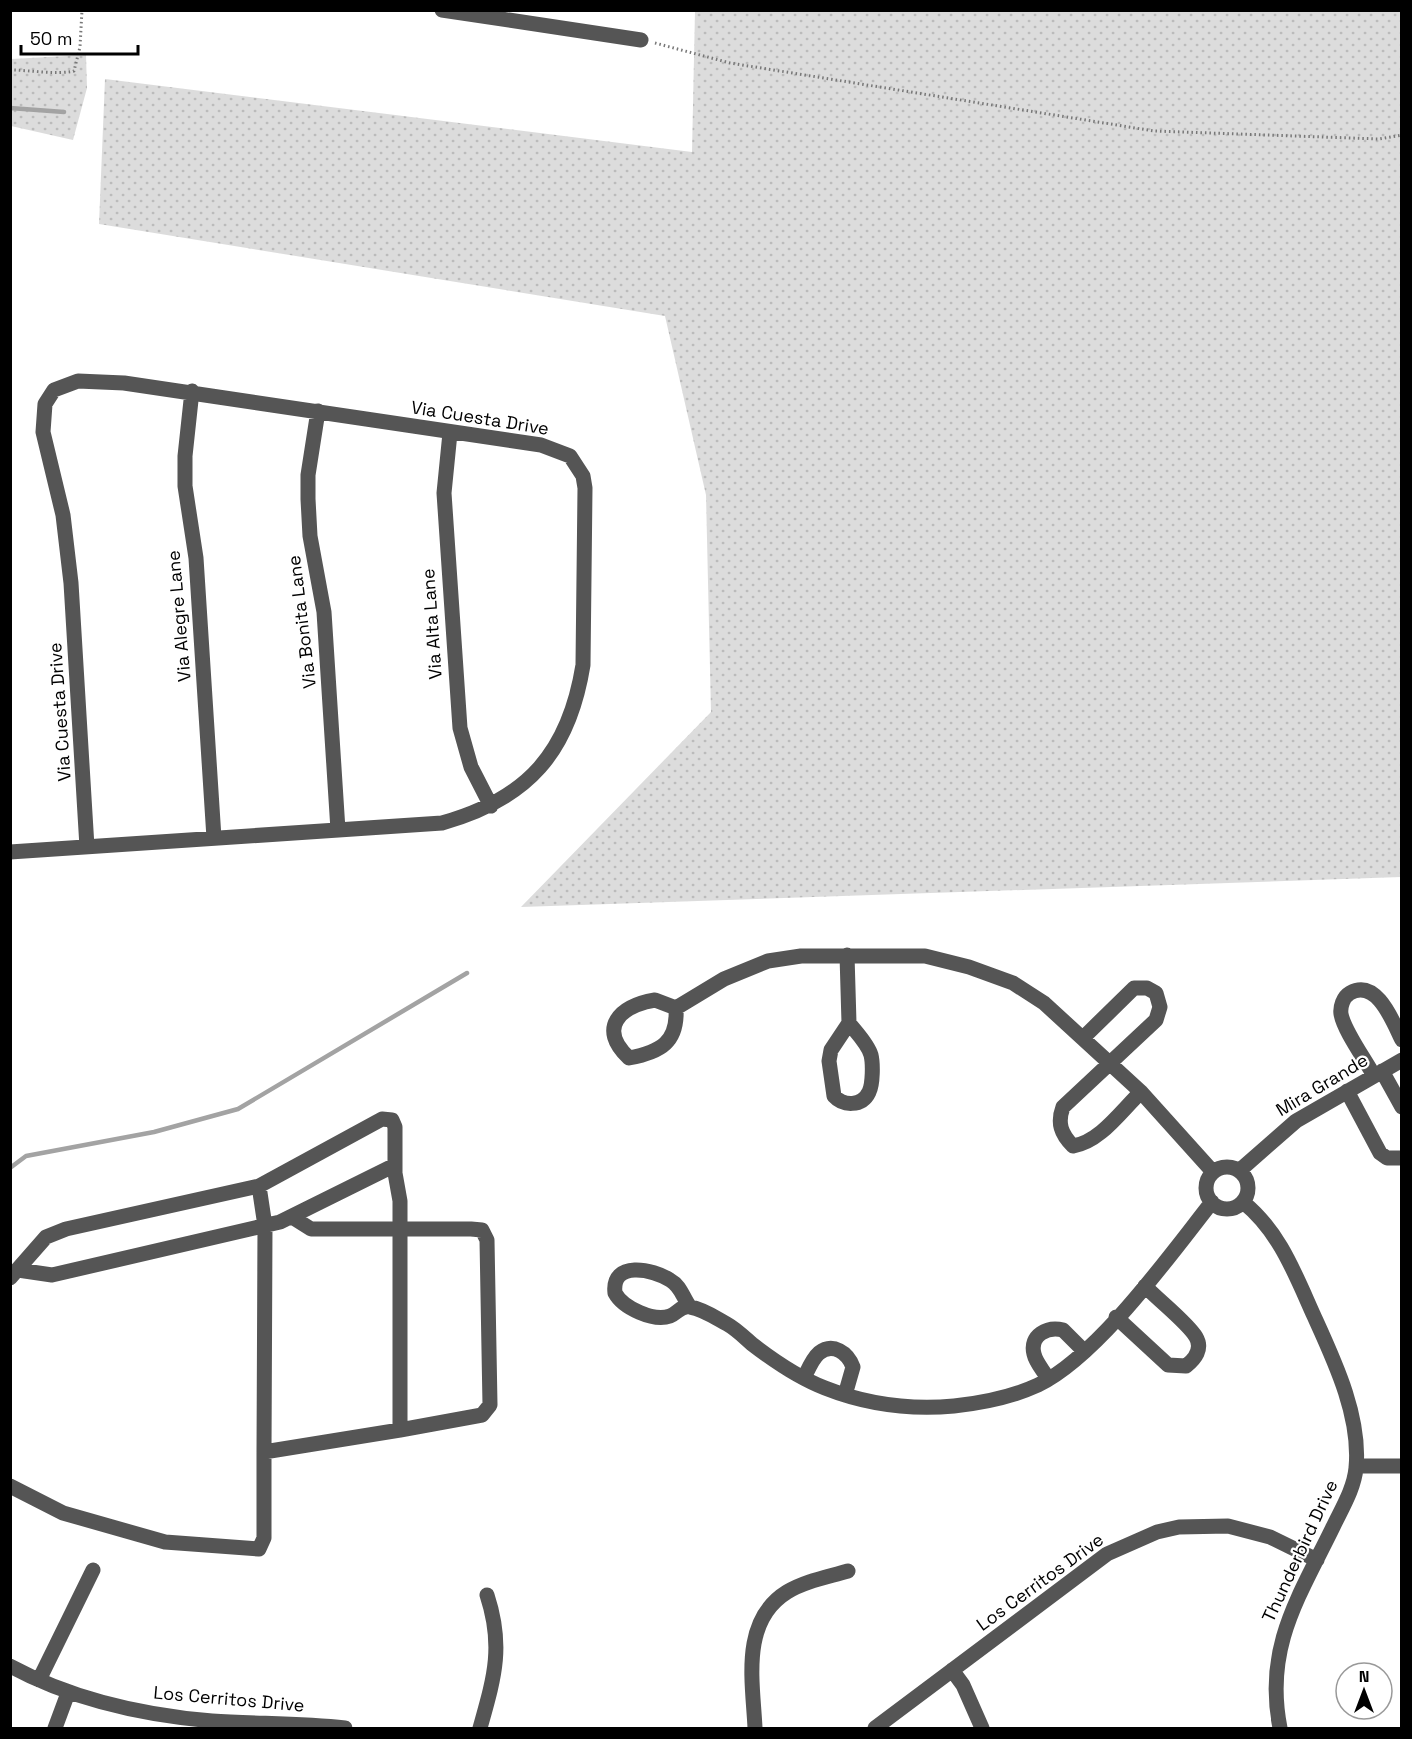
<svg xmlns="http://www.w3.org/2000/svg" width="1412" height="1739" viewBox="0 0 1412 1739" font-family="'Space Grotesk',sans-serif">
  <style>
    .green { fill: url(#green-dots) }
    .lines { fill: none; stroke-linecap: round; stroke-linejoin: round }
    .stream { stroke: #a3a3a3; stroke-width: 4.5 }
    .path { stroke: #777; stroke-width: 3; stroke-dasharray: 1.5 3; stroke-linecap: butt }
    .minor { stroke: #555; stroke-width: 15 }
    .labels { text-anchor: middle; stroke-width: 4.5; stroke-linejoin: round; paint-order: stroke }
    .street-label { font-size: 18px; fill: #000; stroke: #fff }
  </style>
  <defs>
    <pattern id="green-dots" width="8" height="8" patternUnits="userSpaceOnUse" patternTransform="scale(1.5)"><rect width="8" height="8" fill="#dcdcdc"/><path d="M2 2h.1M6 6h.1" fill="none" stroke="#bbb" stroke-width="1.8" stroke-linecap="round"/></pattern>
  </defs>
  <rect width="100%" height="100%" fill="#fff"/>
  <!-- green -->
  <path class="green" d="M695,11H1401V877L521,907L711,712L706,495L665,316L99,224L105,79L692,152Z
    M86,55L87,88L73,140L11,126V59Z"/>
  <g class="lines">
    <!-- stream -->
    <path class="stream" d="M10,108L64,112
      M10,1168L26,1156L154,1132L238,1109L467,973"/>
    <!-- path -->
    <path class="path" d="M655,43L730,63L1154,131L1379,139L1402,135
      M10,70C30,70 56,75 74,71L80,47L82,10"/>
    <!-- minor -->
    <path class="minor" d="M442,10L641,40
      M192,391L185,456V486L196,558L214,838
      M318,411L308,475V499L310,536L324,612L338,830
      M450,433L444,493L460,728L471,767L491,806
      M10,852L442,823C528,799 569,752 583,665L585,488L583,476L570,456L541,445L124,383L78,381L54,390L45,404L43,432L63,515L71,583L87,847
      M847,955L849,1023
      M655,1000L676,1008C678,1042 661,1052 629,1058C597,1028 620,1006 655,1000Z
      M676,1008L724,979L768,961L801,956H925L969,967L1013,983L1044,1003L1141,1092L1213,1172
      M849,1023C856,1032 868,1044 871,1055C873,1063 873,1084 869,1092C862,1107 843,1106 834,1096L829,1061L831,1050Z
      M1084,1037L1134,988H1147L1156,993L1160,1007L1156,1020L1063,1107C1057,1123 1061,1134 1073,1146C1100,1142 1121,1111 1141,1092
      M1382,1071L1402,1107
      M1374,1076C1365,1059 1344,1031 1341,1014C1340,1007 1343,997 1350,993C1377,978 1393,1022 1402,1040
      M1347,1091L1380,1153L1387,1158H1402
      M1206 1188a21 21 0 1 1 42 0a21 21 0 1 1-42 0Z
      M1239,1171L1296,1121L1402,1060
      M259,1186L265,1226L264,1452
      M1243,1202C1280,1232 1295,1274 1314,1316C1335,1362 1361,1417 1356,1468C1354,1489 1342,1508 1333,1527C1299,1597 1264,1647 1280,1728
      M292,1217L311,1229H471L482,1230L487,1240L490,1405L482,1415L400,1430
      M18,1270L52,1275L280,1222L395,1165
      M10,1278L46,1237L66,1229L259,1186L382,1119L392,1120L395,1127V1173L400,1201V1430L264,1452V1538L259,1549L165,1542L63,1513L10,1486
      M690,1307C683,1298 681,1286 670,1280C653,1269 611,1260 615,1293C623,1308 654,1322 670,1316C678,1313 681,1305 690,1307C703,1309 716,1318 727,1324C736,1329 744,1337 752,1344C774,1361 799,1378 825,1388C868,1405 909,1410 954,1406C982,1403 1012,1397 1038,1385C1098,1356 1170,1255 1212,1202
      M1116,1317L1168,1365L1186,1366C1195,1359 1203,1349 1196,1337C1188,1323 1157,1299 1145,1286
      M804,1378C808,1370 812,1359 819,1353C833,1342 848,1353 853,1367L845,1395
      M1048,1379C1044,1371 1036,1363 1034,1354C1029,1335 1048,1326 1063,1330L1084,1351
      M1356,1466H1402
      M10,1666C73,1700 142,1715 212,1721C256,1724 301,1723 345,1728
      M952,1670L963,1685L982,1728
      M39,1680L93,1570
      M55,1728L68,1693
      M480,1728C494,1678 504,1647 487,1595
      M755,1728C753,1683 740,1621 787,1592C805,1581 828,1577 848,1571
      M875,1728L1107,1554L1157,1532L1179,1527L1228,1526L1270,1537L1317,1560"/>
  </g>
  <g class="labels">
    <!-- street labels -->
    <g class="street-label">
      <text transform="translate(480 418) rotate(9)" y="6">Via Cuesta Drive</text>
      <text transform="translate(179 616) rotate(-95)" y="6">Via Alegre Lane</text>
      <text transform="translate(302 622) rotate(-97)" y="6">Via Bonita Lane</text>
      <text transform="translate(432 624) rotate(-94)" y="6">Via Alta Lane</text>
      <text transform="translate(60 712) rotate(-94)" y="6">Via Cuesta Drive</text>
      <text transform="translate(1322 1085) rotate(-31)" y="6">Mira Grande</text>
      <text transform="translate(1300 1551) rotate(-65)" y="6">Thunderbird Drive</text>
      <text transform="translate(1040 1582) rotate(-36)" y="6">Los Cerritos Drive</text>
      <text transform="translate(229 1699) rotate(5)" y="6">Los Cerritos Drive</text>
    </g>
  </g>
  <!-- border -->
  <rect width="1412" height="1739" fill="none" stroke="#000000" stroke-width="24"/>
  <!-- north arrow -->
  <g transform="translate(1364 1691)"><circle r="28" fill="#ffffff" stroke="#999999" stroke-width="1.5"/>
  <path d="M0-4.5L10 22L0 15L-10 22Z" fill="#000000"/>
  <text y="-9" font-size="16" font-weight="bold" text-anchor="middle" fill="#000000">N</text>
  </g>
  <!-- scale -->
  <path d="M21 45v9h117v-9" fill="none" stroke="#000000" stroke-width="3"/>
  <text x="30" y="45" font-size="18" fill="#000000" stroke="#ffffff" stroke-width="4.5" paint-order="stroke">50 m</text>
</svg>
